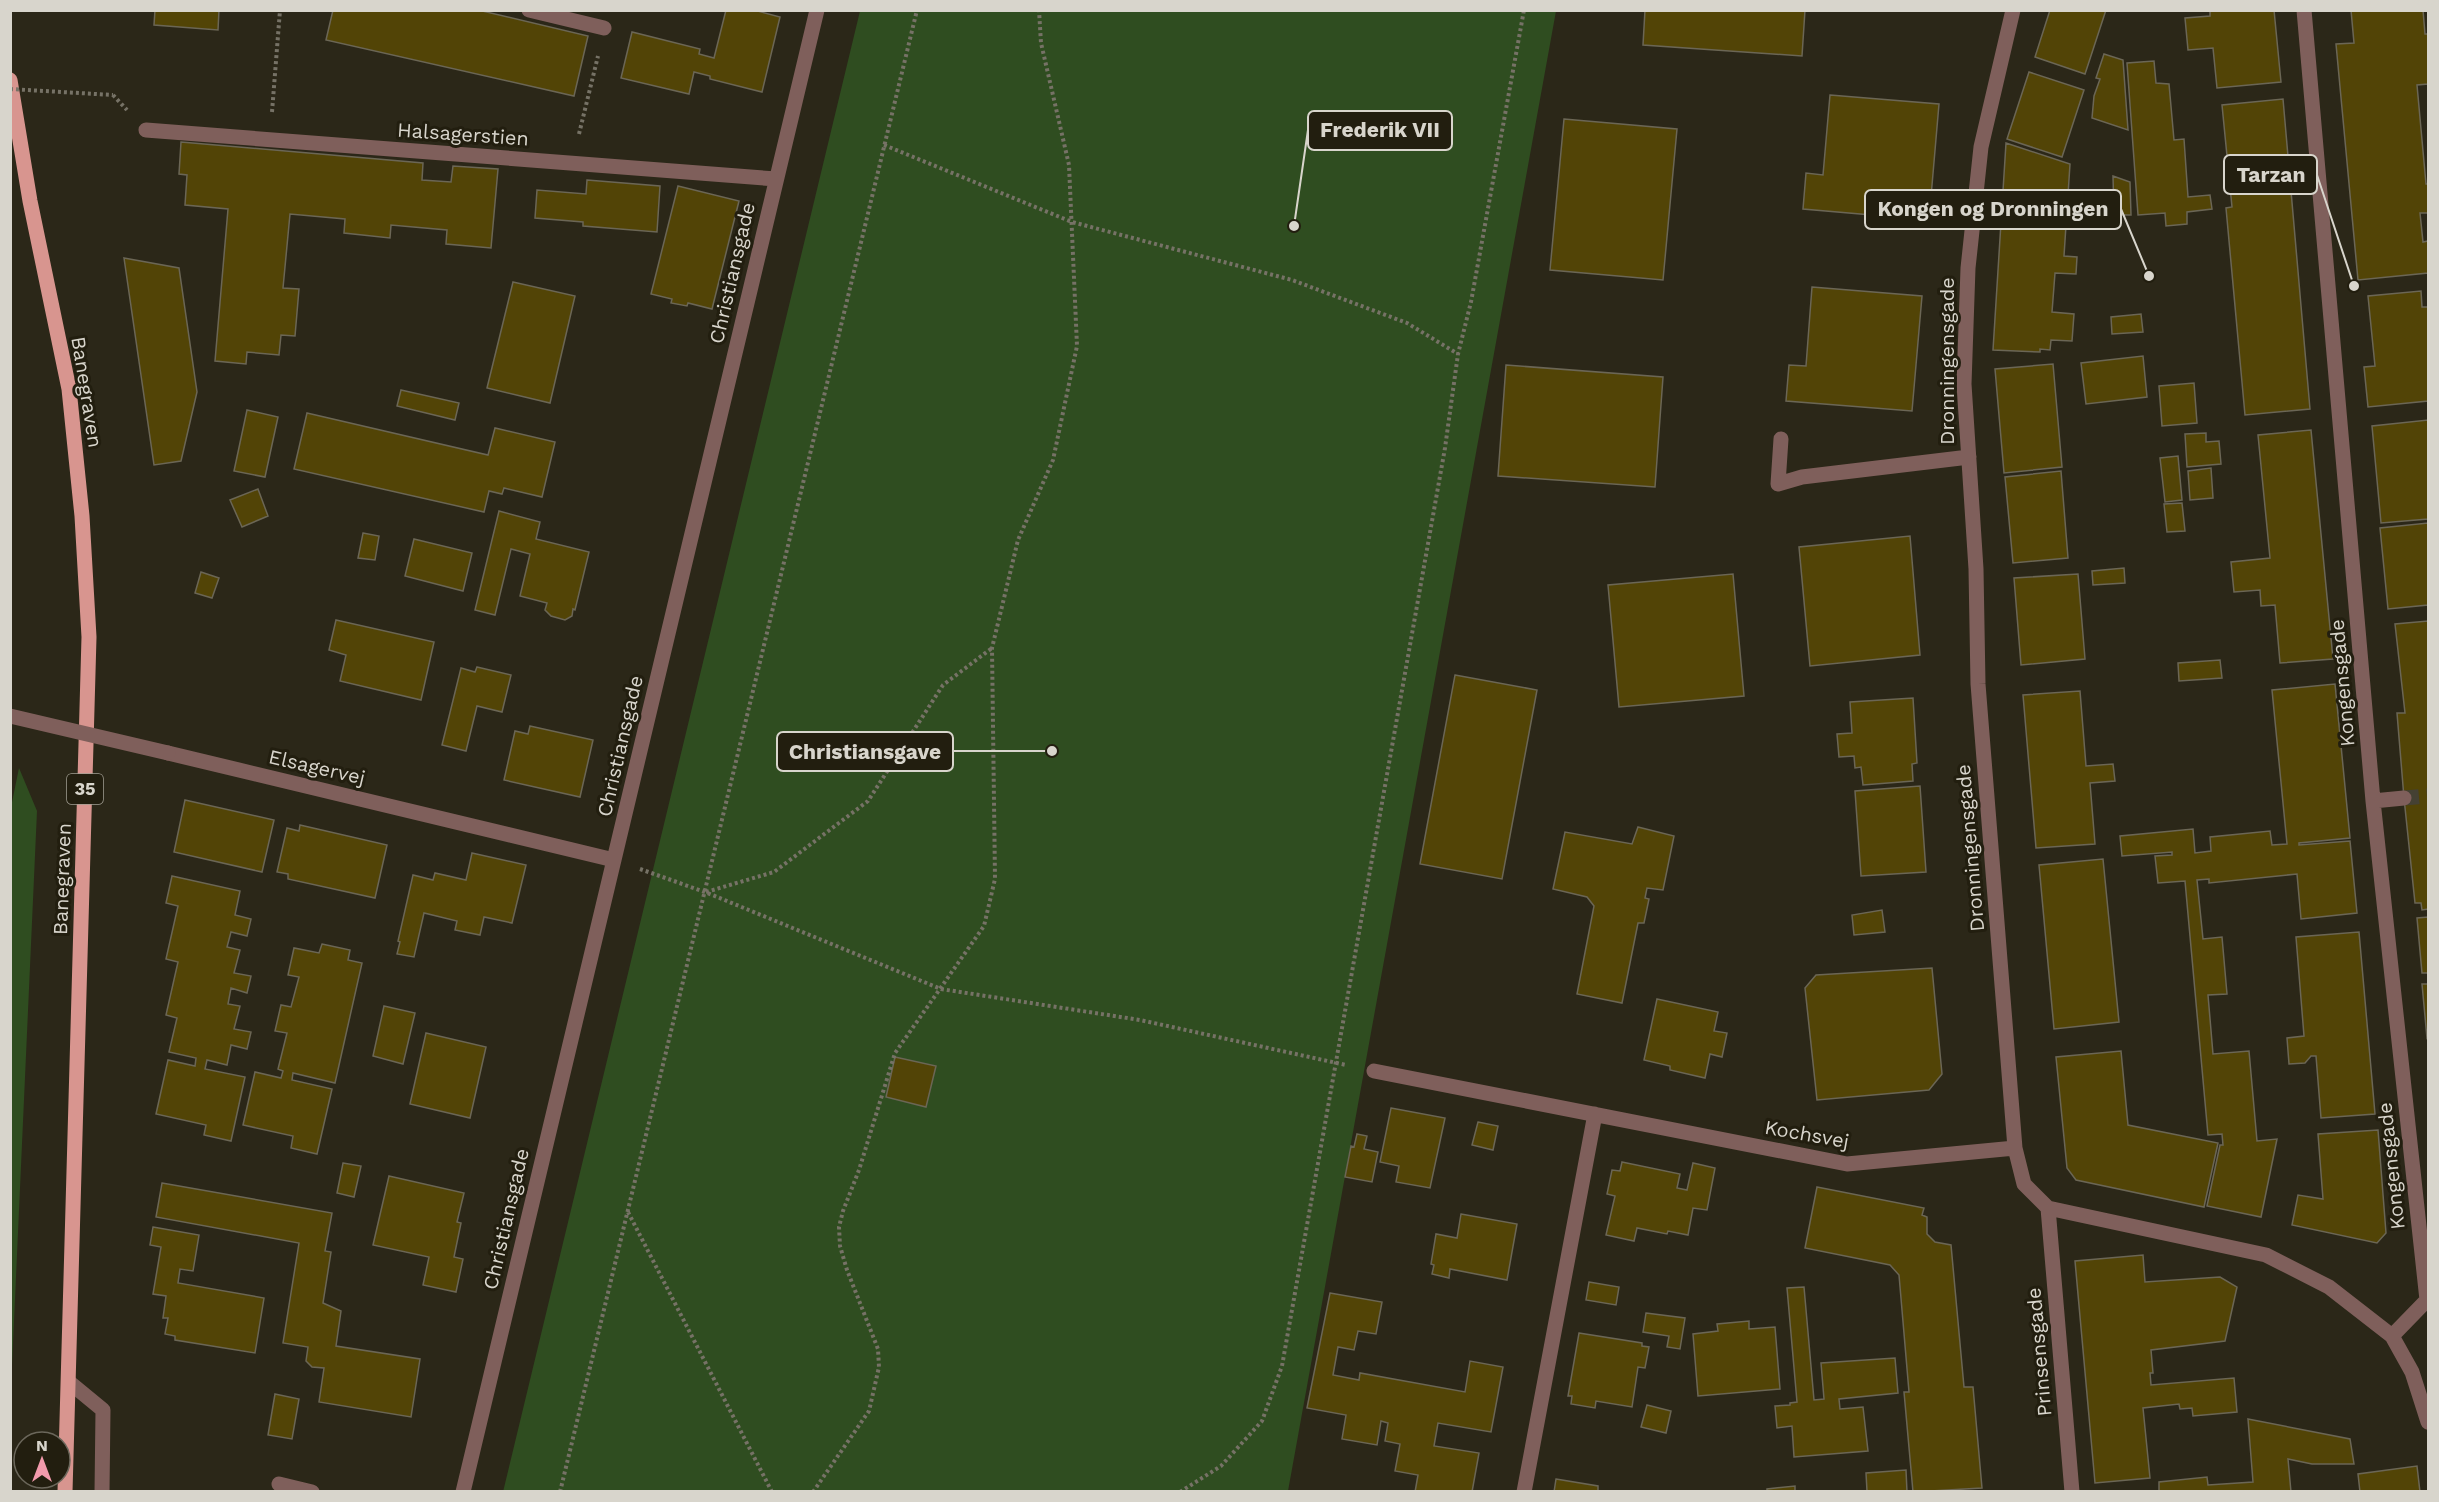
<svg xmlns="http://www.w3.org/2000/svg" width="2439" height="1502" viewBox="0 0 2439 1502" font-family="'Work Sans',sans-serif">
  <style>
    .green { fill: #2f4d20 }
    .building { fill: #524406; stroke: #6b6655; stroke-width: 1.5 }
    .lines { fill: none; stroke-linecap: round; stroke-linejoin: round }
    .minor-tunnel { stroke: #454133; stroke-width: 15; stroke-dasharray: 15 8; stroke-linecap: butt }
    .path { stroke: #767266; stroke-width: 4; stroke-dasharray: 3 3; stroke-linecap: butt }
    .minor { stroke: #7f5f5b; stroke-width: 15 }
    .major { stroke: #d8958f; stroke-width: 15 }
    .path-bridge { stroke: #767266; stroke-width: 4; stroke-dasharray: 3 3; stroke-linecap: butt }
    .minor-bridge { stroke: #7f5f5b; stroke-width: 15 }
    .labels { text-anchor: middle; stroke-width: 6; stroke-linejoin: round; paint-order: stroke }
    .shield { fill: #221e0f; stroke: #a19e93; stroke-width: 1.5 }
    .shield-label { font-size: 18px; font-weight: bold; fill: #d8d5cc }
    .street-label { font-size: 20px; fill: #d8d5cc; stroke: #221e0f }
    .leader { fill: none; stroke: #d8d5cc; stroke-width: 2 }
    .callout-dot { fill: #d8d5cc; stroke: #221e0f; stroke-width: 2 }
    .callout { fill: #221e0f; stroke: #d8d5cc; stroke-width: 2 }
    .callout-label { font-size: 21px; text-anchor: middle; font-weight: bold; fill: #d8d5cc }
  </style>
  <rect width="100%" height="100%" fill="#2b2718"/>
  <!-- green -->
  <path class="green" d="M860,11H1556L1288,1491L503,1492Z
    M19,768L37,811L11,1388L10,812Z"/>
  <!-- building -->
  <path class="building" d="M155,10H219L218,30L154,25Z
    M333,10H478L588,36L574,96L326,40Z
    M726,10H754L780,17L762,92L710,79V76L694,72L689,94L621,78L632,32L700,49L699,54L714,58Z
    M1645,10H1805L1802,56L1643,45Z
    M2050,10H2106L2085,74L2035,57Z
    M2210,10H2274L2281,82L2217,88L2213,48L2188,50L2185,18L2210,16Z
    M2351,10H2423L2425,34H2428V84L2417,85L2426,184H2428V213H2420L2423,242L2428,241V273L2358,280L2336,44L2354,43Z
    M2104,54L2123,60L2128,130L2092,118L2094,96L2100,79L2096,78Z
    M2154,61L2156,83L2169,84L2174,140L2184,139L2188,197L2210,195L2212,209L2187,212V224L2166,226L2165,213L2138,215L2127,63Z
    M2029,72L2084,90L2062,157L2007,139Z
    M1830,95L1939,104L1929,220L1803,209L1806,173L1823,175Z
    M2283,99L2310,409L2245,415L2226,208L2232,207L2222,105Z
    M1564,119L1677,129L1663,280L1550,270Z
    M181,142L423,163L422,180L451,182L453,166L498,169L491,248L446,244L447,230L391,225L390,238L344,233L345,219L290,214L283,288L299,289L295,336L281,335L279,355L247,352L246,364L215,361L228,209L185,205L187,175L179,174Z
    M2006,143L2070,164L2064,256L2077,257L2076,274L2055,273L2052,312L2074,314L2072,341L2051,340L2050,350L2040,349V352L1993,350Z
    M2113,176L2130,182L2131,215H2114Z
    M587,180L660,186L657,232L583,226V222L535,218L537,190L586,194Z
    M678,186L739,201L712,309L688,303L687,306L671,303L672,299L651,294Z
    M124,258L179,268L197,392L181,461L154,465Z
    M513,282L575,296L550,403L487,388Z
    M1812,287L1922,296L1912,411L1786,401L1789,365L1806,366Z
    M2421,291L2422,307H2428V401L2368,407L2364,367L2375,366L2368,296Z
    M2141,314L2143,332L2112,334L2111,317Z
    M2143,356L2147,397L2086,404L2081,363Z
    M2053,364L2062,467L2004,473L1995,369Z
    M1506,365L1663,377L1655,487L1498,476Z
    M2194,383L2197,423L2162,426L2159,386Z
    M401,390L459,403L455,420L397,406Z
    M247,410L278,417L265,477L234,471Z
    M307,413L488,455L495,428L555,442L542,497L504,488L502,494L489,491L484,512L294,469Z
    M2428,420V519L2381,523L2372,426Z
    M2311,430L2333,659L2280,663L2275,605L2261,606L2260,590L2234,592L2231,562L2270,558L2258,435Z
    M2206,433V442L2219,441L2221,464L2187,467L2185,434Z
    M2178,456L2182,500L2165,502L2160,458Z
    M2211,468L2213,498L2190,500L2188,471Z
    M2061,471L2068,558L2013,563L2005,477Z
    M258,489L268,516L242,527L230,500Z
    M2182,503L2185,531L2167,532L2164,504Z
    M499,511L540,522L536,539L589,552L575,610L573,609L572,616L565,620L551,616L545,610L547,603L520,596L530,554L511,549L495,615L475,610Z
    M2428,523V605L2388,609L2380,528Z
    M363,533L379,536L375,560L358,558Z
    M1910,536L1920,655L1810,666L1799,547Z
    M414,539L472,553L463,591L405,576Z
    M2124,568L2125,583L2093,585L2092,571Z
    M201,572L219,578L212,598L195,593Z
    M1733,574L1744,696L1619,707L1608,585Z
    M2078,574L2085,659L2021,665L2014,578Z
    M336,620L434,642L421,700L340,681L346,655L329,650Z
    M2428,621V909L2422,910L2421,903H2415L2404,798L2397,713H2405L2395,624Z
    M2220,660L2222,678L2179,681L2178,663Z
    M477,667L511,675L502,712L477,706L466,751L442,745L461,668L475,672Z
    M1455,675L1537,690L1502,879L1420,864Z
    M2335,684L2350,838L2299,843V845L2350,841L2357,913L2301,919L2297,874L2209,883V879L2197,880L2203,939L2222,937L2227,994L2208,995L2213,1054L2249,1051L2257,1141L2277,1139L2261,1217L2207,1206L2220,1145H2223L2222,1134L2208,1135L2185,881L2158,883L2155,856L2172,855V852L2122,856L2120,836L2193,829L2195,853L2211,851L2210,837L2270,831L2272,845L2287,844L2272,690Z
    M2080,691L2086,766L2113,764L2115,781L2090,783L2095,844L2036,848L2023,695Z
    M1913,698L1917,763L1912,764L1913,781L1863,785L1861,767L1855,768L1854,756L1839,757L1837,734L1852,733L1850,702Z
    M530,726L593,740L580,797L504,780L515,731L528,734Z
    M1920,786L1926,872L1861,876L1855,791Z
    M185,800L274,820L262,872L174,852Z
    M300,825L387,845L375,898L288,879V874L277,872L287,828L299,831Z
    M1638,827L1674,836L1663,890L1647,888L1645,898L1649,899L1644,923H1638L1622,1003L1577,994L1594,906L1587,897L1553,889L1565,832L1632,844Z
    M472,853L526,865L512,923L484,917L480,935L455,930L457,921L424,913L414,957L397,954L400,942L398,941L413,875L433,880L435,873L466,880Z
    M2103,859L2119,1022L2054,1029L2039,865Z
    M172,876L240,891L235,915L251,919L247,936L231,932L227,947L240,950L234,973L251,976L247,993L231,988L228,1004L240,1006L234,1029L251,1032L247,1049L231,1045L227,1065L207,1060L205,1069L245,1077L231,1141L204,1135L206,1125L156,1114L168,1060L195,1066L196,1058L169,1052L177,1018L166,1015L178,962L166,959L178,906L166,903Z
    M1882,910L1885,932L1854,935L1852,915Z
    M2428,917V973H2422L2417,918Z
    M2359,932L2375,1114L2321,1118L2316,1056H2311L2305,1063L2289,1064L2287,1038L2304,1036L2296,937Z
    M322,944L350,950L348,960L362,963L335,1083L293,1073L292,1080L332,1089L317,1154L291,1148L293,1136L243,1125L255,1072L281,1078L283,1071L278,1069L287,1033L275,1031L281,1005L291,1007L299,977L288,975L294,948L319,953Z
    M1932,968L1942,1074L1929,1090L1817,1100L1805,988L1816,975Z
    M2422,984H2428V1037L2427,1038Z
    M1657,999L1718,1012L1714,1031L1727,1033L1722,1057L1710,1054L1705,1078L1670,1070V1066L1644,1060Z
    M384,1006L415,1013L403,1064L373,1056Z
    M426,1033L486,1047L470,1118L410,1104Z
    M2121,1051L2128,1125L2218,1143L2204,1207L2076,1180L2067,1168L2056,1057Z
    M895,1057L936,1066L926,1107L886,1097Z
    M1391,1108L1445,1118L1430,1188L1396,1182L1399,1166L1380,1162Z
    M1478,1122L1498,1126L1493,1150L1472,1145Z
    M2378,1130L2386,1233L2377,1243L2292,1225L2298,1195L2323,1199L2318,1134Z
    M1357,1134L1367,1136L1364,1149L1378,1152L1372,1182L1345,1177L1351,1146L1354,1147Z
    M1622,1162L1680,1174L1677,1188L1687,1190L1693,1163L1715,1168L1707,1210L1693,1208L1688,1235L1668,1231L1667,1234L1637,1228L1634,1241L1606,1235L1615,1196L1607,1194L1612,1170L1620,1171Z
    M343,1163L361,1166L354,1197L337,1193Z
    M389,1176L464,1193L457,1222L461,1223L454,1257L463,1259L456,1292L423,1285L429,1257L373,1245Z
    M162,1183L332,1213L325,1251L331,1252L323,1303L341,1311L336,1346L420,1359L411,1417L319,1402L324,1368L312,1367L306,1361L308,1347L283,1343L299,1243L156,1217Z
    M1817,1187L1924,1208L1922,1215L1927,1217V1234L1935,1242L1951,1245L1964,1387H1973L1982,1488L1913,1492L1904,1392H1909L1899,1275L1890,1265L1805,1248Z
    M1461,1214L1517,1224L1507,1280L1450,1269L1449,1278L1432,1274L1434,1265L1431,1264L1436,1234L1457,1238Z
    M153,1227L199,1235L193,1271L180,1269L178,1283L264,1298L255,1353L175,1340V1336L165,1334L168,1318H163L166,1296L153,1294L161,1247L150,1245Z
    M2143,1255L2145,1282L2220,1277L2237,1287L2225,1341L2151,1350L2153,1373H2150L2151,1385L2234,1378L2237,1412L2193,1416L2192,1408L2180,1409L2179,1404L2143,1408L2150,1478L2095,1483L2075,1261Z
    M1589,1282L1619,1287L1616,1305L1586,1300Z
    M1804,1287L1814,1400L1824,1399L1821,1363L1895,1358L1898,1393L1839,1399L1840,1409L1863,1407L1868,1451L1794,1457L1792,1426L1777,1428L1775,1406L1790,1405V1403L1797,1402L1787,1288Z
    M1330,1293L1382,1302L1376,1334L1358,1331L1354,1350L1338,1347L1333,1375L1359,1380L1360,1373L1465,1392L1470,1361L1503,1367L1491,1432L1438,1423L1434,1446L1479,1453L1472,1492H1415L1418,1475L1395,1471L1400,1444L1385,1441L1388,1423L1381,1421L1377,1445L1342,1439L1346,1415L1307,1408Z
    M1646,1313L1685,1318L1680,1349L1667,1347L1669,1336L1643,1332Z
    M1749,1321V1329L1775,1327L1780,1389L1698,1396L1693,1334L1718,1331L1717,1324Z
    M1579,1333L1642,1343V1346L1649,1347L1645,1368L1638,1367L1632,1407L1596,1401L1595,1408L1571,1404L1572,1396H1568Z
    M275,1394L299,1399L292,1439L268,1435Z
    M1647,1405L1671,1411L1666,1433L1641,1427Z
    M2248,1419L2350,1439L2354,1464H2312L2288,1459L2291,1492H2159V1482L2207,1477L2208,1485L2253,1482Z
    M2417,1466L2420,1492H2360L2358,1474Z
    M1906,1470L1907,1492H1857L1867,1491L1866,1473Z
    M1556,1479L1598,1486V1492H1554Z
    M1795,1486V1492H1767V1489Z"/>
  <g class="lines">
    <!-- minor-tunnel -->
    <path class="minor-tunnel" d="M2404,798L2428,796"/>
    <!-- path -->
    <path class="path" d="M113,95L127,110
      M272,112L280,10
      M579,134L598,56
      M884,145L1072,222L1292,280L1407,323L1458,354
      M640,869L705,892L941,989L1140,1020L1346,1065
      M706,892L774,872L868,801L943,685L992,648
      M628,1212L772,1492
      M560,1492L917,10
      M813,1492L869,1411L879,1367L878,1349L847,1270L840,1246L839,1227L843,1211L859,1170L895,1053L984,926L995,879L992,648L1018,540L1053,460L1077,346L1069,165L1041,43L1039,10
      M1180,1492L1221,1466L1262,1421L1282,1366L1445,448L1458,354L1471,302L1524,10"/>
    <!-- minor -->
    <path class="minor" d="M529,10L604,28
      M2013,10L1981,147L1968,268L1964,384L1976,569L1978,684L2015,1148L2024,1184L2048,1208L2266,1255L2329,1287L2392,1336L2412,1372L2428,1422
      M2304,10L2373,801L2427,1300L2392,1336
      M146,130L776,179
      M1781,439L1778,484L1802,477L1969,457
      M168,753L614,860
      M2373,801L2404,798
      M1374,1071L1847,1164L2015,1148
      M2048,1208L2072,1492
      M69,1382L103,1410L102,1492
      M279,1484L312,1492
      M463,1492L817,10
      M1524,1492L1595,1114"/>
    <!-- major -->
    <path class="major" d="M10,80L30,201L69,389L82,516L89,637L65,1492"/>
    <!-- path-bridge -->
    <path class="path-bridge" d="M10,89L113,95"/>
    <!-- minor-bridge -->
    <path class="minor-bridge" d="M10,716L168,753"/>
  </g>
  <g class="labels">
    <!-- shield labels -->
    <rect class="shield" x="67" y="774" width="36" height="30" rx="4.5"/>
    <g class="shield-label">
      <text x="85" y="795">35</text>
    </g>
    <!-- street labels -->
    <g class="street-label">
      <text transform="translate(463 134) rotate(4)" y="7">Halsagerstien</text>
      <text transform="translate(732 273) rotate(-77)" y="7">Christiansgade</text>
      <text transform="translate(1947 361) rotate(-90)" y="7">Dronningensgade</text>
      <text transform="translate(87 392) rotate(81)" y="7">Banegraven</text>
      <text transform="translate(2342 683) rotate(-95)" y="7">Kongensgade</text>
      <text transform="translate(620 746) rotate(-77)" y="7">Christiansgade</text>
      <text transform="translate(317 767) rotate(13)" y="7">Elsagervej</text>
      <text transform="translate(1970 848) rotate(-95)" y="7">Dronningensgade</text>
      <text transform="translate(62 879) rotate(-88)" y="7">Banegraven</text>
      <text transform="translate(1807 1134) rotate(10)" y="7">Kochsvej</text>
      <text transform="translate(2391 1166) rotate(-96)" y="7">Kongensgade</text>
      <text transform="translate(506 1219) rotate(-77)" y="7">Christiansgade</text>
      <text transform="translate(2039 1352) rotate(-95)" y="7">Prinsensgade</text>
    </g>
  </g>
  <!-- callouts -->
  <path class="leader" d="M1294 226L1308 130M2354 286L2317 175M2149 276L2121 209M1052 751L953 751"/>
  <g class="callout-dot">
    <circle cx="1294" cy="226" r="6"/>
    <circle cx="2354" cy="286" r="6"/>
    <circle cx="2149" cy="276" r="6"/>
    <circle cx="1052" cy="751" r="6"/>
  </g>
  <g class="callout">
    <rect x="1308" y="111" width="144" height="39" rx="6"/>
    <rect x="2224" y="155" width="93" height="39" rx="6"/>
    <rect x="1865" y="190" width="256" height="39" rx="6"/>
    <rect x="777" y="732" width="176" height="39" rx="6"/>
  </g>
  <g class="callout-label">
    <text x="1380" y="137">Frederik VII</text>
    <text x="2271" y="182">Tarzan</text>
    <text x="1993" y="216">Kongen og Dronningen</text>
    <text x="865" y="759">Christiansgave</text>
  </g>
  <!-- border -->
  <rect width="2439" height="1502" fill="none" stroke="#d8d5cc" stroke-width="24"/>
  <!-- north arrow -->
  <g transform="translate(42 1460)"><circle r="28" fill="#221e0f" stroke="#6b675b" stroke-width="1.5"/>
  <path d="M0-4.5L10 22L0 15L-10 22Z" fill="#f29aac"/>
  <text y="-9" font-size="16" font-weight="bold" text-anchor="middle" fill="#d8d5cc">N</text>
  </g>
</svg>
